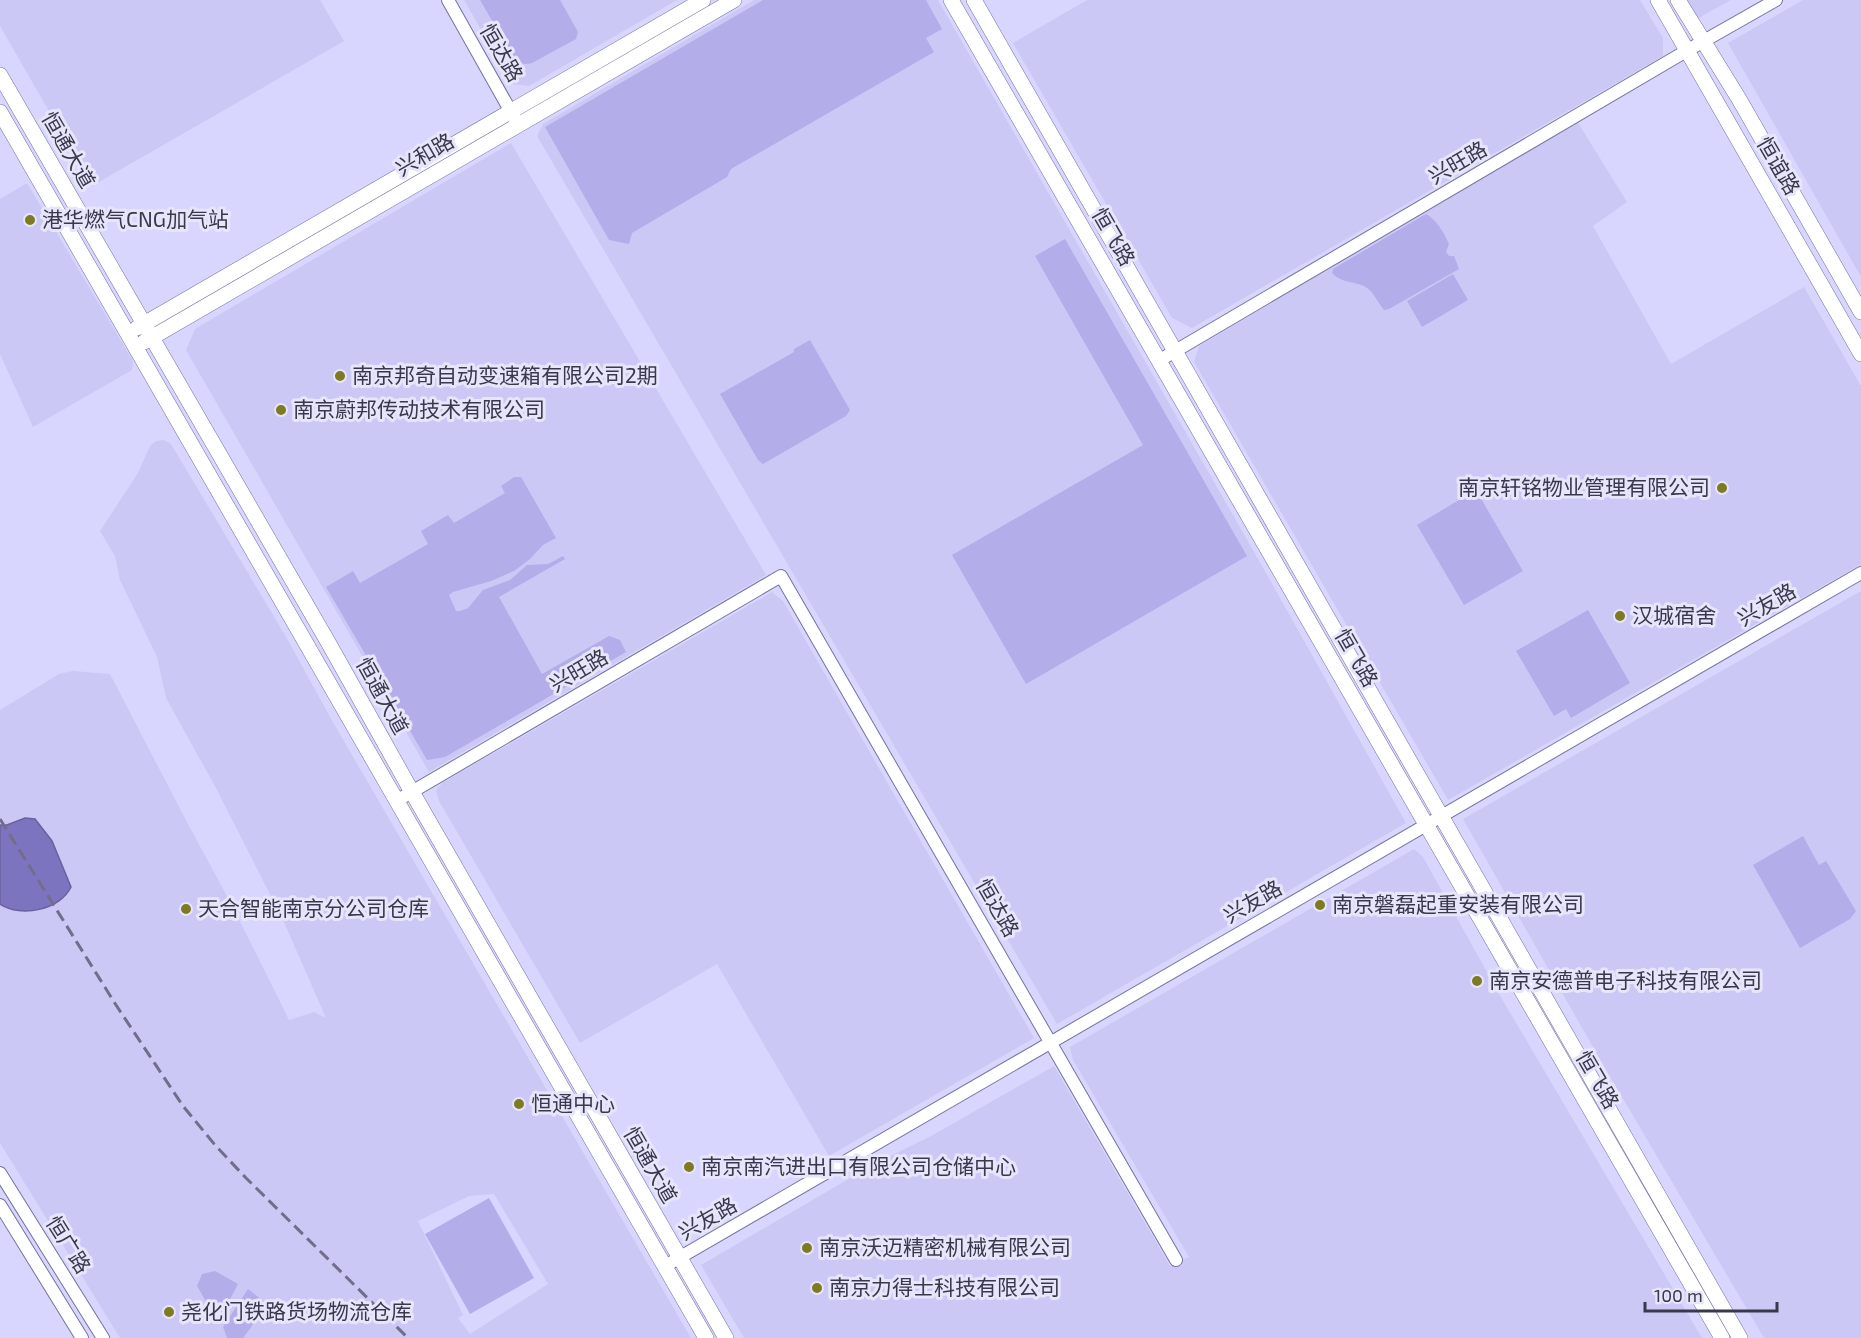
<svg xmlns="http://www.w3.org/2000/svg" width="1861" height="1338" viewBox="0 0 1861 1338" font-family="'Exo 2','Noto Sans SC',sans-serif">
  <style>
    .built { fill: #cbc8f6; fill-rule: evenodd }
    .green { fill: #b3aee9 }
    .water { fill: #7d74c0; stroke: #69629d; stroke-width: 1.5 }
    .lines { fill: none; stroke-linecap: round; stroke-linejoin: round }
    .minor-casing { stroke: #7672a0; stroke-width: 14 }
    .major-casing { stroke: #7672a0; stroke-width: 16 }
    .minor { stroke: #fff; stroke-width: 12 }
    .major { stroke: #fff; stroke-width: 15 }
    .rail { stroke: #706e89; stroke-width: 3; stroke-dasharray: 12 6; stroke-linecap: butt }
    .poi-dot { fill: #7d7a21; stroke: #e6e5fa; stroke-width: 2 }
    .labels { text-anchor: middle; stroke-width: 6; stroke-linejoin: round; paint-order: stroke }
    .street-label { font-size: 21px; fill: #3a384c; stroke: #e6e5fa }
    .poi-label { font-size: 21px; fill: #3a384c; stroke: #e6e5fa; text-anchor: start }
  </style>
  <rect width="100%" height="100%" fill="#d8d6fe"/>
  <!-- built -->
  <path class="built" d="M0,0H320L344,41L92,186L0,26Z
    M464,0H677L529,86L512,84Z
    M754,0H938L1265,571L1406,823L1057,1024L537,136L543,124Z
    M1087,0H1640L1663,38V56L1192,328L1172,318L1013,43Z
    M1680,0H1731L1693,21Z
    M1803,0H1861V277L1728,43Z
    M1577,121L1627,202L1593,226L1671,364L1804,287L1861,386V564L1448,800L1194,362L1199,346Z
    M511,143L766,575L429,772L186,350L195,329Z
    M27,183L133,361L132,370L33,427L0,354V199Z
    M164,440L171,444L285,635L334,724L691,1338H120L0,1143V710L59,674L73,671L110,674L188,824L234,909L289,1020L314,1012L326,1018L283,920L216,788L166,698L157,657L120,580L115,556L100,531L138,473L150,446L156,441ZM494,1194L548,1284L470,1334L458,1318L463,1315L418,1221L469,1196Z
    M1861,591V1338H1764L1609,1075L1463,819Z
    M772,592L783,601L1034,1038L829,1156L717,964L580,1043L439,801L436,791L442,783Z
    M1414,849L1423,857L1502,999L1702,1338H744L701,1265L874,1164L933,1135L1054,1066L1170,1266L1189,1257L1073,1060L1070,1047Z"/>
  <!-- green -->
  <path class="green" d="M480,0H560L578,32L576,39L532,63C523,65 520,64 513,57Z
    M763,0H926L942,29L926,38L934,52L731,169L727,177L632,233L629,244L609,240L545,127Z
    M1426,214C1437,220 1444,233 1449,244L1446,252L1449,256H1454L1459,269L1389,309L1384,310C1378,303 1373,290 1364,286C1353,281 1341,283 1332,273L1333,269Z
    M1065,239L1247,556L1026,684L952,555L1143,445L1035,256Z
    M1453,274L1468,300L1422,327L1407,301Z
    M810,340L850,410L846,416L763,464L758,460L720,394L794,352V349Z
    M514,477H521L556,538L543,545L530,559L514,571L491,581L453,592L449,595L456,611H460L468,608L483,590L510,580L527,565L548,564L563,556L565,559L499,597L542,674L609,636L620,640L626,652L445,757L427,760L326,587L353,571L360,583L428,544L421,531L448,515L454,523L505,493L501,486Z
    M1476,490L1523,571L1464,605L1417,525Z
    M1588,610L1630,683L1571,718L1566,709L1554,716L1516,651Z
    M1803,836L1819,865L1826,861L1856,911L1850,919L1800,948L1753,865Z
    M489,1198L534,1278L470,1314L425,1234Z
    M215,1271L238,1284L218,1322L197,1286L202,1274Z
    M248,1289L262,1300L265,1308L243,1338H227L223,1327Z"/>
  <!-- water -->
  <path class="water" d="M25,818L35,819L52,841L71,887C60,910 21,918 0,904V825H7Z"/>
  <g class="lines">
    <!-- minor casing -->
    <g class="minor-casing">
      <path id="minor" d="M448,0L515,119
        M1160,360L1688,50L1776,0
        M398,800L781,576L1176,1260
        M0,1173L103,1338
        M0,1205L82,1338
        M665,1266L1861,573"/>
    </g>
    <!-- major casing -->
    <g class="major-casing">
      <path id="major" d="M951,0L1722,1338
        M974,0L1740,1338
        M1658,0L1861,354
        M1678,0L1739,99L1861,312
        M0,75L328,642L412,792L726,1338
        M0,112L706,1338
        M137,328L703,0
        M144,342L734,0"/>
    </g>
    <!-- minor -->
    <use href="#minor" class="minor"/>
    <!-- major -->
    <use href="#major" class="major"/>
    <!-- rail -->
    <path class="rail" d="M0,819L116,1005L183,1106L215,1145L246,1178L408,1338"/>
  </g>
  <!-- markers -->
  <g class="poi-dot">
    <circle cx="30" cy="220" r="6"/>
    <circle cx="340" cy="376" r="6"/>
    <circle cx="281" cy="410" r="6"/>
    <circle cx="1722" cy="488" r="6"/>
    <circle cx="1620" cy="616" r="6"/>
    <circle cx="1320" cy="905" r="6"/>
    <circle cx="186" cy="909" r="6"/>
    <circle cx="1477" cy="981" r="6"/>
    <circle cx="519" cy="1104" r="6"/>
    <circle cx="689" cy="1167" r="6"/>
    <circle cx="807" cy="1248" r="6"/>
    <circle cx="817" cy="1288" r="6"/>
    <circle cx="169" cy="1312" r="6"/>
  </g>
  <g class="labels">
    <!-- street labels -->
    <g class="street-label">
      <text transform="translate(501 53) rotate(60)" y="7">恒达路</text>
      <text transform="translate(68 150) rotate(60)" y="7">恒通大道</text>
      <text transform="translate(425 155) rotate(-30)" y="7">兴和路</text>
      <text transform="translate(1458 163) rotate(-30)" y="7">兴旺路</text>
      <text transform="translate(1778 166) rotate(60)" y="7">恒谊路</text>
      <text transform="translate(1113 237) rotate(60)" y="7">恒飞路</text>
      <text transform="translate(1767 605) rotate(-30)" y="7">兴友路</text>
      <text transform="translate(1356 658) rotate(60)" y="7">恒飞路</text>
      <text transform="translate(579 671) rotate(-30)" y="7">兴旺路</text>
      <text transform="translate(382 696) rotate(61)" y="7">恒通大道</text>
      <text transform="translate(1253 902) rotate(-30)" y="7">兴友路</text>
      <text transform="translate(997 908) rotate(60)" y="7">恒达路</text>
      <text transform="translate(1597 1080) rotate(60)" y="7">恒飞路</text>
      <text transform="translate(650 1165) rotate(60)" y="7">恒通大道</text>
      <text transform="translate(708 1219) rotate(-30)" y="7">兴友路</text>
      <text transform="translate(68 1245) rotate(58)" y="7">恒广路</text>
    </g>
    <!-- poi labels -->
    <g class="poi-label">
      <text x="42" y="227">港华燃气CNG加气站</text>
      <text x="352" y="383">南京邦奇自动变速箱有限公司2期</text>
      <text x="293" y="417">南京蔚邦传动技术有限公司</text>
      <text x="1710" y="495" text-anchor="end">南京轩铭物业管理有限公司</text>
      <text x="1632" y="623">汉城宿舍</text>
      <text x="1332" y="912">南京磐磊起重安装有限公司</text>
      <text x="198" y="916">天合智能南京分公司仓库</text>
      <text x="1489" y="988">南京安德普电子科技有限公司</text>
      <text x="531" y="1111">恒通中心</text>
      <text x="701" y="1174">南京南汽进出口有限公司仓储中心</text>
      <text x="819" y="1255">南京沃迈精密机械有限公司</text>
      <text x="829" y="1295">南京力得士科技有限公司</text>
      <text x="181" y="1319">尧化门铁路货场物流仓库</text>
    </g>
  </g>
  <!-- scale -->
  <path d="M1645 1302v9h132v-9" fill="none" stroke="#3a384c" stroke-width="3"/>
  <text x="1654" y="1302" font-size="18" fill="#3a384c" stroke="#e6e5fa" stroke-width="4.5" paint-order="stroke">100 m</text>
</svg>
